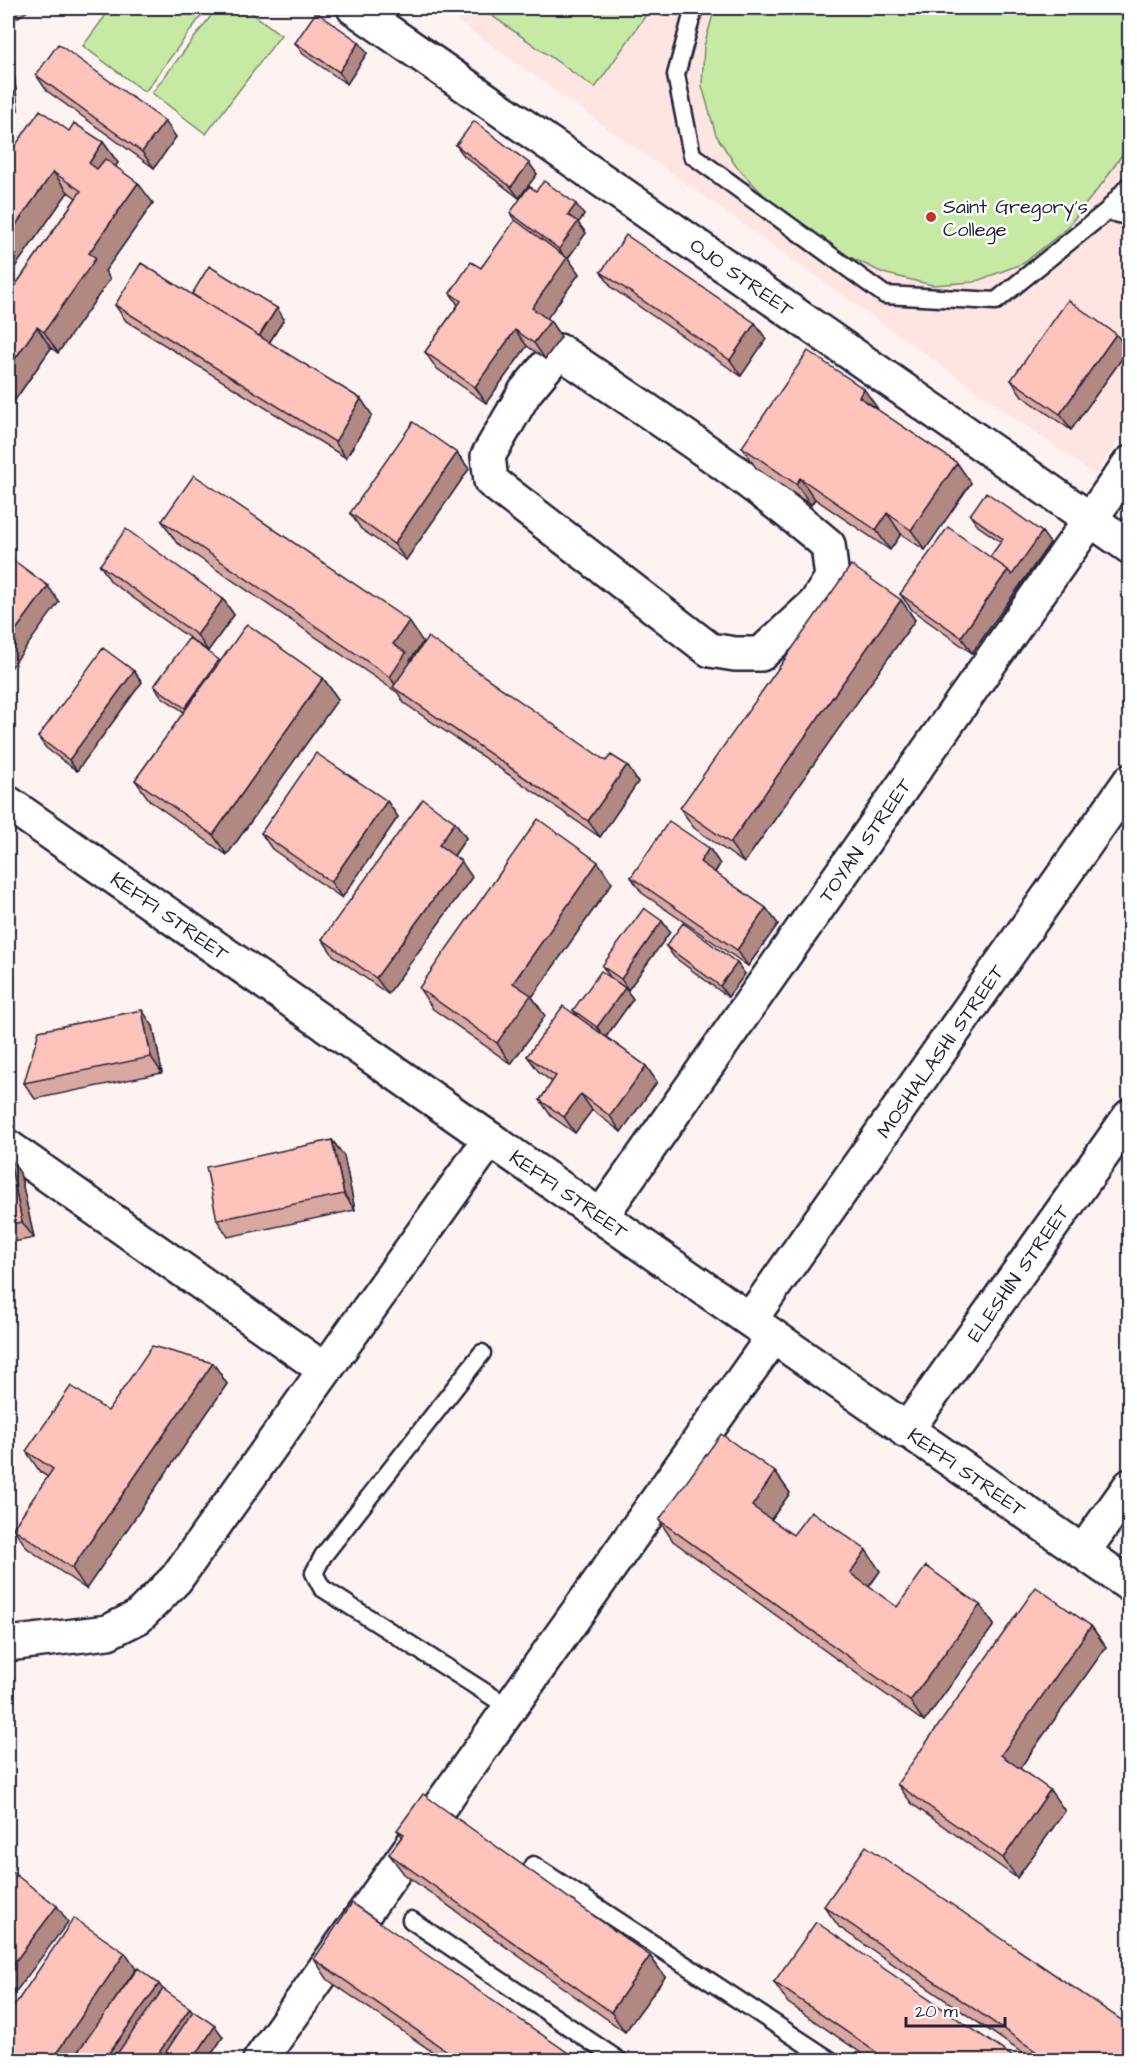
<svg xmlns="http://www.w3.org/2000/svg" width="1137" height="2068" viewBox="0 0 1137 2068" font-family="'Architects Daughter',sans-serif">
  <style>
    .built { fill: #ffe5e1 }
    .green { fill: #c6eaa3; stroke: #74866f; stroke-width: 1.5 }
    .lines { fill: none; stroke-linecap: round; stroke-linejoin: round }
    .lane-casing { stroke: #22223b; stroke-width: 21 }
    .street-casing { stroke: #22223b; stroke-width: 38 }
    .secondary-casing { stroke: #22223b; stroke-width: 38 }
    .lane { stroke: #fff; stroke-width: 16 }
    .street { stroke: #fff; stroke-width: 33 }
    .secondary { stroke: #fff; stroke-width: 33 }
    .wall { fill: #daa8a1; stroke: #22223b; stroke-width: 1.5 }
    .shaded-wall { fill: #b28883; stroke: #22223b; stroke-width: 1.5 }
    .building { fill: #fec3bb; stroke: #22223b; stroke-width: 1.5 }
    .poi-dot { fill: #c8321e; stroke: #fff; stroke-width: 2 }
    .labels { text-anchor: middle; stroke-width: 5; stroke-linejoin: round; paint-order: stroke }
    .poi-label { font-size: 20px; fill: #22223b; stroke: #fff; text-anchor: start }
    .street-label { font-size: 20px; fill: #22223b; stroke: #fff }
  </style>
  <rect width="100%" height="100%" fill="#fff3f1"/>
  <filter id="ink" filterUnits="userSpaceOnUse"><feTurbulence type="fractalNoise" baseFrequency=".0167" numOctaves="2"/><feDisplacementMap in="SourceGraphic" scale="12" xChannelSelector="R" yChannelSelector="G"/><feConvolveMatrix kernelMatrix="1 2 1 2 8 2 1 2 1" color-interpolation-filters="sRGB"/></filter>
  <g filter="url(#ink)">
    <!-- built -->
    <path class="built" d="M439,8H1129V426L1095,475Z"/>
    <!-- green -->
    <path class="green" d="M111,8H207L145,92L83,46Z
      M217,8H245L281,35L206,134L152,93Z
      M481,8H636L646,15L595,88Z
      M715,8H1129V144L1105,180L1066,229L1024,263L974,282L932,285L883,273L836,250L774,206L736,166L716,135L702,86L704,46Z"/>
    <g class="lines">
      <!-- lane casing -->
      <g class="lane-casing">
        <path id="lane" d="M694,8L676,75L692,155L885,295L996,301L1107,211L1130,217
          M1107,211L1130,184
          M482,1353L323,1556L314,1573L322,1588L510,1708
          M533,1865L830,2060
          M411,1920L618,2060"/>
      </g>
      <!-- street casing -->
      <g class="street-casing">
        <path id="street" d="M354,8L1130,547
          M559,351C651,413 744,473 828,545L832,578L816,603L761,654H735L710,650L491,481L488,456L525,392Z
          M8,1147L325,1370
          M601,1216L1130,463
          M750,1320L1130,781
          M906,1431L1130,1116
          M1083,1552L1130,1486
          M8,1644L108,1632L138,1617L176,1579L490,1139
          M260,2060L773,1337"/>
      </g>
      <!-- secondary casing -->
      <g class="secondary-casing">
        <path id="secondary" d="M8,803L1130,1585"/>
      </g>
      <!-- lane -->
      <use href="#lane" class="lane"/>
      <!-- street -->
      <use href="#street" class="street"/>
      <!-- secondary -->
      <use href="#secondary" class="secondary"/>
    </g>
    <!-- wall -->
    <path class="wall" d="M10,8H32L17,18Z
      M8,39L11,44L18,110L8,111Z
      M295,43L367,53L347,84L303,54Z
      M36,75L176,137L154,168L47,91Z
      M69,131L103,142L118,163L115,166L153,203L105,271L110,279L58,353L51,348L8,410V296L76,198L68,192L8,277V156Z
      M456,145L529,163L537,174L519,198L464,156Z
      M536,191L584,215L578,223L586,233L568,258L579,274L547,318L550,321L561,337L545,359L527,346L486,403L436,368L425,352L458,305L450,293L481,268L515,221L510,213Z
      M601,272L755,323L766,339L741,376L612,288Z
      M192,294L284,319L269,343L361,399L372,415L346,458L126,321L115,305Z
      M1128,350L1071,430L1022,396L1011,380Z
      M878,410L957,463L971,483L925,550L901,534L890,550L815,499L811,505L756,468L742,447Z
      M457,453L469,469L406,560L361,529L350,513Z
      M970,515L1050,543L972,653L912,610L900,594L990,557L1001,542L978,526Z
      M162,521L423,642L410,660L411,661L606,761L638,782L600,837L404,703L398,693L176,542Z
      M100,565L223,599L234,615L208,651L111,582Z
      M901,600L915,620L744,863L694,828L680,808Z
      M220,661L323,678L338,699L227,855L150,801L135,780L184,712L162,697L154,686Z
      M134,671L142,682L77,771L46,748L38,737Z
      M387,801L398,817L342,898L272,849L261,833Z
      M455,822L466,838L454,856L472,877L388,994L333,955L322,939Z
      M709,848L720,864L715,873L766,908L778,924L748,966L642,893L631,877Z
      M612,883L532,997L545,1016L511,1064L433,1009L419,988Z
      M662,921L670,932L628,990L610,977L602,966Z
      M666,946L745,974L728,997L674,957Z
      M625,988L633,999L606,1037L646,1066L657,1082L621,1132L592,1110L575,1133L551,1116L540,1100L552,1082L539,1072L527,1056L579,1018L573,1010Z
      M153,1026L162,1073L35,1099L24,1083Z
      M332,1140L344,1156L355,1210L228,1237L217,1220Z
      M9,1157L20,1173L34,1238L8,1243V1158Z
      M213,1363L227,1384L86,1589L27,1548L13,1528L48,1477L40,1472L26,1451L108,1411Z
      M8,1439L14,1469L8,1470Z
      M775,1472L790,1493L771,1520L793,1535L880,1571L869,1587L897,1607L980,1605L994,1625L924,1722L673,1541L659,1520Z
      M1091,1626L1106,1647L1020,1768L1065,1811L1017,1878L912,1804L897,1784Z
      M397,1830L650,1956L665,1977L625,2032L404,1874L389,1854L402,1836Z
      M824,1906L1130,2061H1034L839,1927Z
      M314,1959L579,2061H446L328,1980Z
      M136,1969L105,2014L163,1989L193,2011L215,2026L223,2037L207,2061H8V2015Z
      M774,1982L1019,2061H873L788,2003Z"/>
    <!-- shaded-wall -->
    <path class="shaded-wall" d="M8,39L11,44L18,110L8,95Z
      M359,42L367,53L347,84L339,72Z
      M165,121L176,137L154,168L142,152Z
      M103,142L118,163L103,184L89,163Z
      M529,163L537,174L519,198L511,187Z
      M53,172L68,192L8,277V236Z
      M138,183L153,203L105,271L110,279L58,353L44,332L89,253Z
      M576,204L584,215L578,223L586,233L568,258L579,274L543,324L532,308L566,259L559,249L568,215Z
      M277,308L284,319L265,349L258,338Z
      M550,321L561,337L545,359L534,343Z
      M755,323L766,339L741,376L730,360Z
      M37,327L51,348L8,410V369Z
      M515,330L527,346L486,403L475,387Z
      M1116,334L1128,350L1071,430L1060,414Z
      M864,389L878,409L859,397Z
      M361,399L372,415L346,458L335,442Z
      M457,453L469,469L406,560L394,544Z
      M957,463L971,483L925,550L911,530Z
      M800,478L815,499L811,505L796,484Z
      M887,513L901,534L890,550L876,530Z
      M1042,532L1050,543L972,653L961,637L1008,570Z
      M48,586L59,602L8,672V641Z
      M223,599L234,615L208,651L197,635Z
      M901,600L915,620L744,863L730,843Z
      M409,621L423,642L410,660L420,674L399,691L390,677L393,644Z
      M134,671L142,682L77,771L69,760Z
      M323,678L338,699L227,855L213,835Z
      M627,765L638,782L600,837L588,821Z
      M387,801L398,817L342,898L331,882Z
      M455,822L466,838L450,861L439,845Z
      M709,848L720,864L711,878L700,862Z
      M461,861L472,877L388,994L376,978Z
      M598,862L612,883L532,997L545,1016L511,1064L497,1043L513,983Z
      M766,908L778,924L748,966L737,950Z
      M662,921L670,932L628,990L621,979Z
      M737,963L745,974L728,997L720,986Z
      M625,988L633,999L605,1038L597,1027Z
      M142,1010L153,1026L162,1073L151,1057Z
      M646,1066L657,1082L621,1132L610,1116Z
      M581,1094L592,1110L575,1133L564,1117Z
      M332,1140L344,1156L355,1210L344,1194Z
      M9,1157L20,1173L34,1238L22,1222Z
      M213,1363L227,1384L86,1589L72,1568Z
      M8,1439L14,1469L8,1460Z
      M775,1472L790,1493L766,1526L752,1506Z
      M866,1550L880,1571L864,1593L850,1573Z
      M980,1605L994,1625L924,1722L910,1701Z
      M1091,1626L1106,1647L1015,1775L1001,1755Z
      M1050,1790L1065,1811L1017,1878L1003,1858Z
      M57,1906L68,1922L8,2002V1971Z
      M125,1953L136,1969L73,2061H51Z
      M650,1956L665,1977L625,2032L611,2012Z
      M159,1984L167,1995L119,2061H103Z
      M190,2008L198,2019L168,2061H153Z
      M215,2026L223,2037L207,2061H192Z"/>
    <!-- building -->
    <path class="building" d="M316,12L359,42L339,72L295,43Z
      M58,44L165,121L142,152L36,75Z
      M40,110L69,131L74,123L103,142L89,163L97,169L105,159L138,183L89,253L96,258L44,332L37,327L8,369V296L81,191L53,172L8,236V156Z
      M474,121L529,163L511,187L456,145Z
      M544,181L576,204L568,215L578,222L559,249L510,213L529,186L536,191Z
      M515,220L567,258L532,308L550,321L534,343L515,330L475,387L425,352L461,301L450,293L471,262L481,268Z
      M626,235L755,323L730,360L601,272Z
      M141,263L361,399L335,442L115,305Z
      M209,266L277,308L259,336L192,294Z
      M1068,300L1116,334L1060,414L1011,380Z
      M808,351L864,389L859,397L957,463L911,530L887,513L876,530L800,478L796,484L742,447Z
      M413,422L457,453L394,544L350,513Z
      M194,475L409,621L393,644L406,653L390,677L162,521Z
      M986,492L1042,532L1012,575L1008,570L990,557L1003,539L970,515Z
      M948,527L1008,570L961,637L900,594Z
      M126,529L223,599L197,635L100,565Z
      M8,556L48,586L8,641Z
      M851,565L901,600L730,843L680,808Z
      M247,624L323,678L213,835L135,780Z
      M428,637L606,761L611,755L627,765L588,821L393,687Z
      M189,638L219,660L185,708L154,686Z
      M103,648L134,671L69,760L38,737Z
      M316,753L387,801L331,882L261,833Z
      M423,799L455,822L439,845L461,861L376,978L322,939Z
      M538,819L598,862L513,983L531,995L497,1043L419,988Z
      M669,821L709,848L700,862L766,908L737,950L631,877Z
      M644,908L662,921L621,979L602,966Z
      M683,923L737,963L720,986L666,946Z
      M601,971L625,988L597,1027L573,1010Z
      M563,1006L646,1066L610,1116L581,1094L564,1117L540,1100L556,1076L527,1056Z
      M142,1010L151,1057L24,1083L39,1031Z
      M332,1140L344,1194L217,1220L206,1167Z
      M9,1157L22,1222L8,1225V1158Z
      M152,1346L213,1363L72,1568L13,1528L53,1469L26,1451L71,1386L108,1411Z
      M721,1434L775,1472L752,1506L793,1535L811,1511L866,1550L850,1573L897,1607L926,1566L980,1605L910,1701L659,1520Z
      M1036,1587L1091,1626L1001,1755L1050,1790L1003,1858L897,1784Z
      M423,1794L650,1956L611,2012L389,1854L404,1834L397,1830Z
      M866,1846L1130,2026V2061H1050L824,1906Z
      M8,1869L57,1906L8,1971Z
      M352,1903L577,2059L576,2061H461L314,1959Z
      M74,1918L125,1953L51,2061H18L8,2053V2015Z
      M816,1922L1019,2061H889L774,1982Z
      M138,1968L159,1984L103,2061H71Z
      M163,1989L190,2008L153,2061H112Z
      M193,2011L215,2026L192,2061H160Z"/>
  </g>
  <!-- markers -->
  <circle class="poi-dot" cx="931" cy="217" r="6"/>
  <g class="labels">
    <!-- poi labels -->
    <g class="poi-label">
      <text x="943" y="213">Saint Gregory's<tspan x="943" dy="23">College</tspan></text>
    </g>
    <!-- street labels -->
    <g class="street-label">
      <text transform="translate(742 277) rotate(35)" y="7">OJO STREET</text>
      <text transform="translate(865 840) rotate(-55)" y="7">TOYAN STREET</text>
      <text transform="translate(170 916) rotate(35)" y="7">KEFFI STREET</text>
      <text transform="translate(940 1051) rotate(-55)" y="7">MOSHALASHI STREET</text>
      <text transform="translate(569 1194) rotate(35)" y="7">KEFFI STREET</text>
      <text transform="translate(1018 1273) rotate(-55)" y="7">ELESHIN STREET</text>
      <text transform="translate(967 1472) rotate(35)" y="7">KEFFI STREET</text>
    </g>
  </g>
  <!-- margin -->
  <rect width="1137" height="2068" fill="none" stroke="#fff" stroke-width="30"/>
  <rect x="15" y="15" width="1107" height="2038" fill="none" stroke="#22223b" stroke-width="2" filter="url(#ink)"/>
  <!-- scale -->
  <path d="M906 2017v9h99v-9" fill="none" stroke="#22223b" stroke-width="3"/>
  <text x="915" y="2017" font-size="18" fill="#22223b" stroke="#ffffff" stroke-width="4.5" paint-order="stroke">20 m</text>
</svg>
